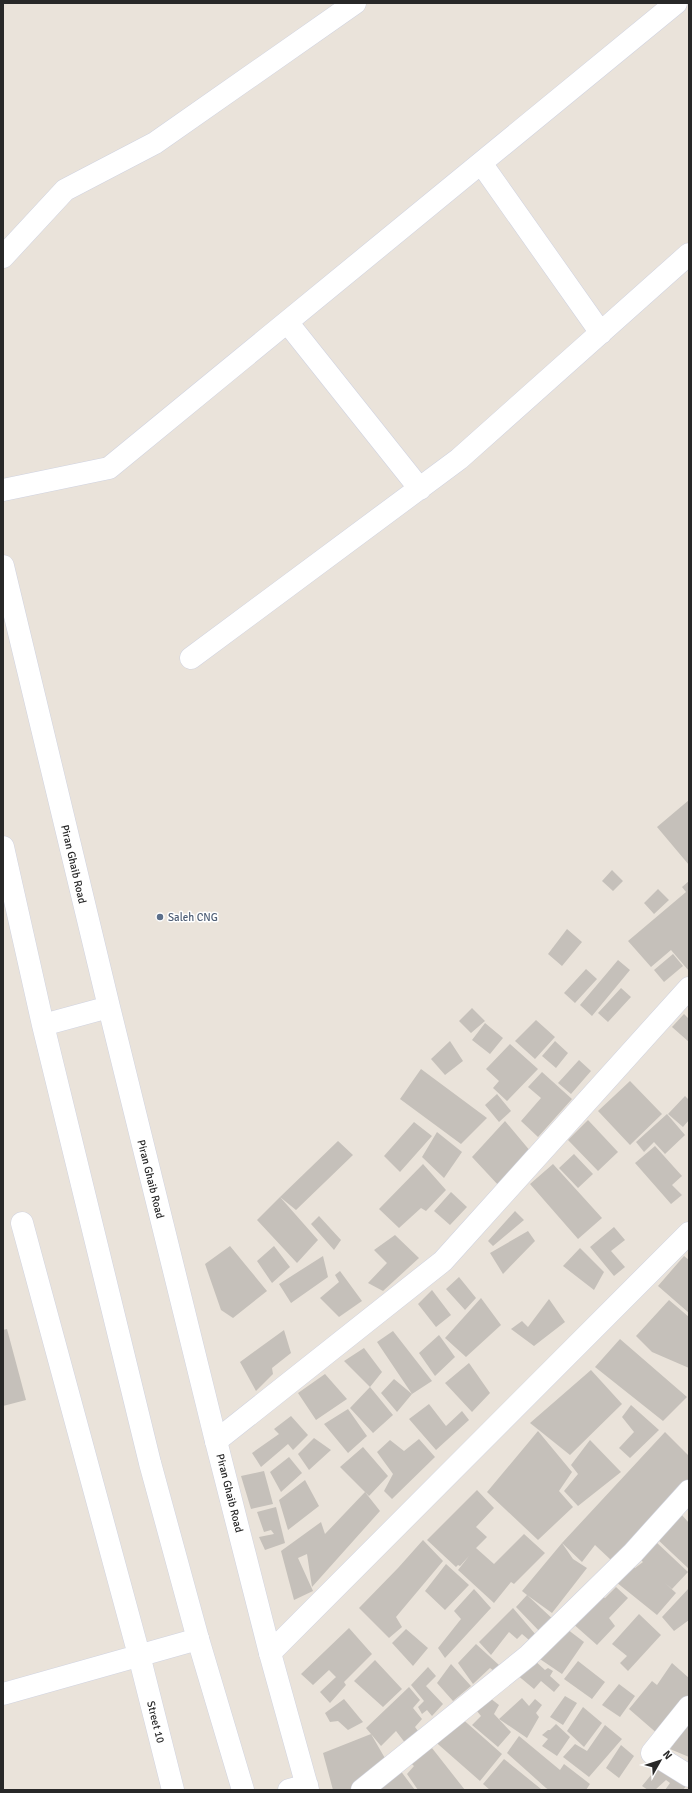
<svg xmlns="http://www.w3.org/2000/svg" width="692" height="1793" viewBox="0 0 692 1793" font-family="Signika,sans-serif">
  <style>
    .building { fill: #c5c0ba }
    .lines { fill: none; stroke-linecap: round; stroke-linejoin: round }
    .street-casing { stroke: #d0d3e0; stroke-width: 23 }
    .secondary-casing { stroke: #d0d3e0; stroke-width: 23 }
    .street { stroke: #fff; stroke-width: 22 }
    .secondary { stroke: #fff; stroke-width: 22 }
    .service-dot { fill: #5c6f8a; stroke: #fff; stroke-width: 1.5 }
    .labels { text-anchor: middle; stroke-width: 3; stroke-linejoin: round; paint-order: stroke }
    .street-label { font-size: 11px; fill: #282828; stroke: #fff }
    .service-label { font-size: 11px; fill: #4e5e75; stroke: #fff; text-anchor: start }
  </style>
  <rect width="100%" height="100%" fill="#eae3da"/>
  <!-- building -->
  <path class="building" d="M689,800V865L657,827Z
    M612,870L623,881L613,891L602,881Z
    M689,881V971L671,950L651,967L628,941L686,892L682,887Z
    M658,889L669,900L654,914L644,903Z
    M567,929L582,942L562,966L548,954Z
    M673,954L683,966L664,982L654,970Z
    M618,960L630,970L592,1016L580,1005Z
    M586,969L597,979L575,1003L564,993Z
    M621,988L631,997L608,1022L598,1013Z
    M472,1008L485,1021L471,1033L459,1021Z
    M684,1014L689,1019V1042L672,1027Z
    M536,1020L555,1037L535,1059L515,1041Z
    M485,1023L503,1038L490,1054L472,1040Z
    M450,1041L463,1061L445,1075L431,1059Z
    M555,1041L568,1053L556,1068L542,1056Z
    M510,1044L538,1069L507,1101L493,1088L499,1081L486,1069Z
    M579,1060L591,1071L571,1094L558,1083Z
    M421,1069L487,1118L461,1144L400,1099Z
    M542,1072L572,1099L538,1137L521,1121L541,1098L528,1087Z
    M630,1081L662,1114L630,1145L598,1111Z
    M497,1094L511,1111L499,1122L485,1105Z
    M685,1096L689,1100V1120L683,1127L668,1114Z
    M667,1114L685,1135L665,1154L654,1142L644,1152L636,1142Z
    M588,1120L618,1152L598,1171L568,1140Z
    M505,1121L531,1152L500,1187L472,1157Z
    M414,1122L432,1136L400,1172L384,1156Z
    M437,1132L462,1152L444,1178L422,1157Z
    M338,1141L353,1155L296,1210L280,1197L318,1240L297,1263L257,1220L280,1197Z
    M655,1146L682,1176L672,1185L682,1195L671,1204L635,1163Z
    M574,1154L593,1174L578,1188L559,1168Z
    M423,1164L446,1190L426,1211L421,1208L399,1228L379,1209Z
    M553,1164L602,1218L578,1239L530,1184Z
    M451,1192L467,1207L450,1225L434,1211Z
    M515,1211L524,1220L493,1246L488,1241Z
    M319,1216L341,1240L334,1250L311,1224Z
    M614,1227L625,1240L611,1251L625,1267L614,1276L590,1247Z
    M528,1231L535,1241L503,1274L490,1253Z
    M395,1235L419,1258L383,1291L368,1283L387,1263L374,1250Z
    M230,1246L267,1291L233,1318L221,1310L205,1264Z
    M274,1246L290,1267L272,1283L257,1261Z
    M580,1248L604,1272L594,1290L563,1266Z
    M323,1256L328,1277L291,1303L279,1284Z
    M684,1256L689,1260V1313L658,1286Z
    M340,1271L362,1301L339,1317L320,1298L339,1282L335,1275Z
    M459,1277L476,1298L465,1310L446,1289Z
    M432,1290L451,1315L436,1327L418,1304Z
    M481,1298L501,1325L466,1357L445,1338Z
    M549,1299L565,1322L534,1346L511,1329L522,1321L528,1327Z
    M669,1300L689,1317V1368L652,1352L636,1336Z
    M7,1329L26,1400L3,1406V1330Z
    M284,1330L291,1353L272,1368L273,1374L256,1391L240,1362Z
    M393,1331L432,1381L412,1394L377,1342Z
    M439,1335L455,1357L435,1376L419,1353Z
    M620,1339L687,1397L663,1421L595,1367Z
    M364,1348L382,1372L370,1387L344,1361Z
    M469,1363L490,1393L472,1412L445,1383Z
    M591,1370L622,1404L570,1455L530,1423Z
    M325,1374L347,1399L316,1420L298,1393Z
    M394,1379L412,1394L397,1412L381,1393Z
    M370,1387L393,1415L373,1433L350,1408Z
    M429,1404L446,1426L462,1411L469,1420L436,1450L409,1419Z
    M631,1405L659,1430L630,1458L619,1448L634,1432L622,1417Z
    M348,1409L367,1436L348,1453L324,1424Z
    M291,1416L308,1435L293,1450L288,1444L261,1467L252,1453L279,1434L274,1429Z
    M538,1431L572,1472L559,1491L573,1507L538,1540L487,1492Z
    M665,1432L689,1456V1480L673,1499L612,1561L595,1545L582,1562L562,1543L573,1559L587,1568L552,1613L527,1595L556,1622L543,1635L516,1607L527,1595L522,1591L562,1543Z
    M314,1438L331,1450L309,1470L298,1454Z
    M419,1439L435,1457L392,1499L384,1491L393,1474L377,1452L390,1440L404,1451Z
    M590,1440L621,1472L578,1506L564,1491L578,1474L571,1465Z
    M363,1447L388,1476L369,1496L365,1492L380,1511L312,1587L307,1554L298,1558L313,1591L294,1600L281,1551L321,1522L325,1534L365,1492L340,1467Z
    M289,1457L302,1473L281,1492L270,1472Z
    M264,1471L273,1504L251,1509L241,1476Z
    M305,1480L319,1506L288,1530L279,1500Z
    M477,1490L494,1508L476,1527L487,1537L476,1548L494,1564L524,1534L545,1553L514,1584L511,1582L494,1603L458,1570L469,1556L460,1566L458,1565L456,1567L427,1540Z
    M276,1507L285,1543L265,1550L259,1537L274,1534L271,1530L264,1532L257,1512Z
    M681,1514L689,1523V1569L656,1538Z
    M423,1540L443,1561L396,1617L402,1627L389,1638L359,1608L398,1568Z
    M654,1540L688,1572L672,1589L665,1583L676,1593L657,1615L616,1582L632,1565L635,1568L643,1562L637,1556Z
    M446,1564L469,1585L445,1610L425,1591Z
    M616,1587L628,1598L609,1618L615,1626L597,1645L571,1622L597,1594L605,1598Z
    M689,1588V1620L674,1631L662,1617Z
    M474,1589L491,1608L445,1658L438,1648L461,1619L454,1611Z
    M513,1608L536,1635L529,1640L522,1634L517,1639L509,1632L491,1655L479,1642Z
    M639,1614L661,1635L628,1671L620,1663L627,1656L612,1644Z
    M563,1626L584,1642L562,1674L534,1655Z
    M349,1628L372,1654L344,1682L346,1685L330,1703L320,1692L336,1677L329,1670L313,1685L301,1674Z
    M406,1629L428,1648L413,1666L392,1643Z
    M476,1644L499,1665L494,1671L490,1668L473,1684L458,1663Z
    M532,1658L545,1670L548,1668L553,1671L550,1676L560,1685L554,1692L541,1681L534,1689L516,1674Z
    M375,1660L402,1689L383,1707L354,1681Z
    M578,1661L605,1682L592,1699L564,1679Z
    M672,1663L689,1678V1695L659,1735L629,1709L652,1681L657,1685Z
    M451,1664L471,1686L453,1701L437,1683Z
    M428,1667L436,1676L426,1686L443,1704L432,1716L427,1710L422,1714L418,1707L424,1701L411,1685Z
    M619,1684L635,1696L620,1717L602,1705Z
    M409,1687L420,1700L413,1708L422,1719L415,1727L421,1735L409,1748L396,1731L381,1746L366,1728Z
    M486,1695L499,1705L494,1714L511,1732L498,1747L472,1725L481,1716L472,1705Z
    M565,1696L577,1703L563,1725L550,1717Z
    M522,1698L529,1706L535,1699L542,1705L536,1713L539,1717L527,1738L499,1719Z
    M344,1699L363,1722L348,1730L338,1721L330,1722L325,1713Z
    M583,1707L602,1723L584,1747L567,1731Z
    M459,1716L502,1754L480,1781L431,1738Z
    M556,1724L570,1737L557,1756L542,1746L548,1739L542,1735L548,1730H550Z
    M605,1725L622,1739L589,1777L563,1757L575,1744L587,1751Z
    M687,1725L689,1726V1757L670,1749Z
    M371,1734L386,1760L350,1790H333L323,1753Z
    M519,1736L560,1770L564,1764L590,1784L586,1790H549L546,1788L507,1753Z
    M428,1743L465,1790H418L407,1774L414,1766L406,1759Z
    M621,1745L634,1756L619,1778L606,1768Z
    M504,1759L541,1789L540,1790H490L483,1784Z
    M661,1763L689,1782L683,1790H665L670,1783L666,1780L655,1790H648L642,1786Z
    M400,1770L415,1790H377Z"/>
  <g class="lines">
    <!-- street casing -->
    <g class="street-casing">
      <path id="street" d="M481,163L601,333
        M3,257L65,190L155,143L355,3
        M287,322L420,489
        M3,490L109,468L676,3
        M191,658L459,459L689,254
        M22,1223L139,1655L173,1790
        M216,1441L443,1261L689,988
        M270,1653L689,1233
        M3,1694L198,1639
        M689,1707L652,1753L689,1776
        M362,1790L528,1656L633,1553L689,1491"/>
    </g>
    <!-- secondary casing -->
    <g class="secondary-casing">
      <path id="secondary" d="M3,566L109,1007L216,1441L270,1653L308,1790
        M3,847L43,1025L150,1463L198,1639L243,1790
        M43,1025L109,1007
        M289,1790L307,1785"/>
    </g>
    <!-- street -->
    <use href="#street" class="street"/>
    <!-- secondary -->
    <use href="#secondary" class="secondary"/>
  </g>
  <!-- markers -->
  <circle class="service-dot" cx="160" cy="917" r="4"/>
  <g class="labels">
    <!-- street labels -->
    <g class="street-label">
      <text transform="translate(74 864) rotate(77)" y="4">Piran Ghaib Road</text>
      <text transform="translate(151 1179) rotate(76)" y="4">Piran Ghaib Road</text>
      <text transform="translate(230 1493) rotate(76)" y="4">Piran Ghaib Road</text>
      <text transform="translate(156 1722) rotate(76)" y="4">Street 10</text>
    </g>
    <!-- service labels -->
    <g class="service-label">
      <text x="168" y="921">Saleh CNG</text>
    </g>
  </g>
  <!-- border -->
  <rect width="692" height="1793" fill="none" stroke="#282828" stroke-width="8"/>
  <!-- north arrow -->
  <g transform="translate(660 1761) rotate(51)" stroke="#ffffff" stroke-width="3" paint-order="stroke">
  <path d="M0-3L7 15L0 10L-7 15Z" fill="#282828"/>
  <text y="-6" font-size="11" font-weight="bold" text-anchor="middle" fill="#282828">N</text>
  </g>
</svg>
